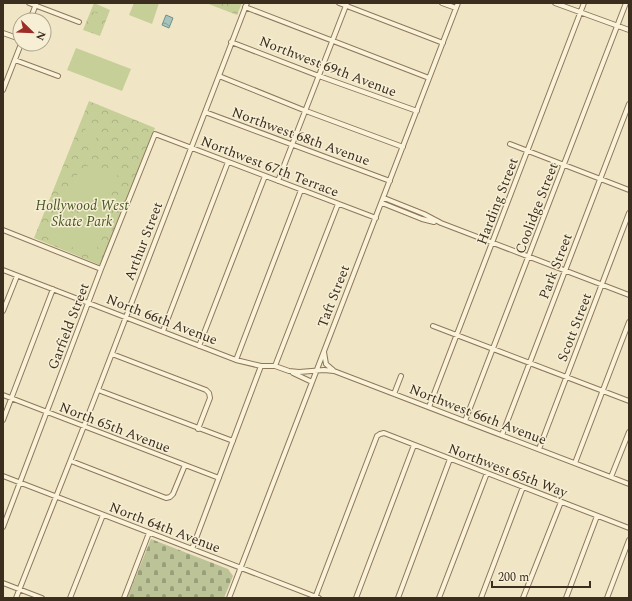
<svg xmlns="http://www.w3.org/2000/svg" width="632" height="601" viewBox="0 0 632 601" font-family="Spectral,serif">
  <style>
    .cemetery { fill: url(#cemetery-stones) }
    .park { fill: url(#park-crowns) }
    .pitch { fill: #c6cf98 }
    .water { fill: url(#water-waves); stroke: #6d928b }
    .lines { fill: none; stroke-linecap: round; stroke-linejoin: round }
    .minor-casing { stroke: #8c775a; stroke-width: 6 }
    .minor { stroke: #faf2d9; stroke-width: 4 }
    .labels { text-anchor: middle; stroke-width: 3; stroke-linejoin: round; paint-order: stroke }
    .street-label { font-size: 14px; fill: #3b2e1f; stroke: #f7efd5 }
    .park-label { font-size: 14px; font-style: italic; fill: #495824; stroke: #f7efd5 }
  </style>
  <defs>
    <pattern id="cemetery-stones" width="16" height="16" patternUnits="userSpaceOnUse"><rect width="16" height="16" fill="#bcc397"/><path d="M2 7V4a2 2 0 0 1 4 0v3zM10 15v-3a2 2 0 0 1 4 0v3z" fill="#9a9f7b"/></pattern>
    <pattern id="park-crowns" width="20" height="18" patternUnits="userSpaceOnUse"><rect width="20" height="18" fill="#c6cf98"/><path d="M2 6a3 3 0 1 1 6 0M12 15a3 3 0 1 1 6 0" fill="none" stroke="#abb283"/></pattern>
    <pattern id="water-waves" width="16" height="10" patternUnits="userSpaceOnUse"><rect width="16" height="10" fill="#a7c3bc"/><path d="M0 5q4-4 8 0t8 0" fill="none" stroke="#899f98"/></pattern>
  </defs>
  <rect width="100%" height="100%" fill="#f0e5c5"/>
  <!-- cemetery -->
  <path class="cemetery" d="M151,539L228,569L233,576L224,598H127Z"/>
  <!-- park -->
  <path class="park" d="M94,3L110,10L100,36L83,30Z
    M206,3H242L237,15Z
    M89,101L155,128L100,265L34,238Z"/>
  <!-- pitch -->
  <path class="pitch" d="M134,3H159L152,24L129,15Z
    M96,6L107,10L105,15L94,11Z
    M94,12L105,16L103,21L92,17Z
    M91,18L102,23L100,28L89,24Z
    M89,25L100,29L98,34L87,30Z
    M76,48L131,69L122,91L67,70Z
    M87,125L99,130L93,146L80,142Z
    M88,166H97L118,174L102,214L99,215L66,202L78,173Z
    M55,207L105,227L94,256L44,236Z"/>
  <!-- water -->
  <path class="water" d="M166,15L173,18L169,28L162,25Z"/>
  <g class="lines">
    <!-- minor casing -->
    <g class="minor-casing">
      <path id="minor" d="M29,3L79,22
        M339,3L443,43
        M442,3L456,8
        M555,3L629,30
        M245,7L429,78
        M30,20L36,4
        M3,33L20,39
        M231,42L319,76L417,111
        M15,60L58,76
        M219,76L306,111L403,147
        M3,90L21,44
        M205,112L390,181
        M510,144L629,190
        M278,181L347,3
        M384,198L424,214L441,223L629,295
        M382,203L422,219L434,222
        M3,230L101,269
        M3,270L236,360L261,366H275L289,371L299,372L324,370L334,371L629,484
        M3,311L17,276
        M433,326L629,401
        M163,331L228,162
        M199,346L265,176
        M324,352L326,364L333,370
        M112,354L206,390L209,393L210,398L198,429
        M236,360L301,190
        M275,366L338,204
        M293,373L312,382
        M98,390L233,441
        M394,394L401,376
        M3,395L219,478
        M429,407L584,3
        M3,420L53,289
        M465,421L626,3
        M502,435L629,104
        M539,449L629,213
        M71,461L166,498L170,497L173,494L185,465
        M575,463L629,322
        M3,476L319,598
        M611,477L629,432
        M3,527L101,269L155,134L376,218
        M192,549L261,366
        M3,583L42,598
        M16,598L84,426L247,3
        M70,598L103,515
        M124,598L149,533
        M229,598L458,3
        M315,598L377,436L380,434L384,433L629,528
        M356,598L414,445
        M398,598L450,459
        M439,598L487,473
        M481,598L523,487
        M523,598L561,502
        M566,598L597,516
        M607,598L629,540"/>
    </g>
    <!-- minor -->
    <use href="#minor" class="minor"/>
  </g>
  <g class="labels">
    <!-- street labels -->
    <g class="street-label">
      <text transform="translate(328 66) rotate(21)" y="5">Northwest 69th Avenue</text>
      <text transform="translate(301 136) rotate(20)" y="5">Northwest 68th Avenue</text>
      <text transform="translate(270 166) rotate(21)" y="5">Northwest 67th Terrace</text>
      <text transform="translate(497 201) rotate(-69)" y="5">Harding Street</text>
      <text transform="translate(536 208) rotate(-69)" y="5">Coolidge Street</text>
      <text transform="translate(143 241) rotate(-69)" y="5">Arthur Street</text>
      <text transform="translate(555 266) rotate(-69)" y="5">Park Street</text>
      <text transform="translate(333 296) rotate(-69)" y="5">Taft Street</text>
      <text transform="translate(162 319) rotate(21)" y="5">North 66th Avenue</text>
      <text transform="translate(68 326) rotate(-69)" y="5">Garfield Street</text>
      <text transform="translate(574 327) rotate(-69)" y="5">Scott Street</text>
      <text transform="translate(478 414) rotate(21)" y="5">Northwest 66th Avenue</text>
      <text transform="translate(115 427) rotate(21)" y="5">North 65th Avenue</text>
      <text transform="translate(508 470) rotate(21)" y="5">Northwest 65th Way</text>
      <text transform="translate(165 527) rotate(21)" y="5">North 64th Avenue</text>
    </g>
    <!-- park labels -->
    <g class="park-label">
      <text x="82" y="210">Hollywood West<tspan x="82" dy="16">Skate Park</tspan></text>
    </g>
  </g>
  <!-- border -->
  <rect width="632" height="601" fill="none" stroke="#3b2e1f" stroke-width="8"/>
  <!-- north arrow -->
  <g transform="translate(32 32) rotate(113)"><circle r="19" fill="#f7efd5" stroke="#aca28c"/>
  <path d="M0-3L7 15L0 10L-7 15Z" fill="#9d2d28"/>
  <text y="-6" font-size="11" font-weight="bold" text-anchor="middle" fill="#3b2e1f">N</text>
  </g>
  <!-- scale -->
  <path d="M492 581v6h98v-6" fill="none" stroke="#3b2e1f" stroke-width="2"/>
  <text x="498" y="581" font-size="12" fill="#3b2e1f" stroke="#f7efd5" stroke-width="3" paint-order="stroke">200 m</text>
</svg>
